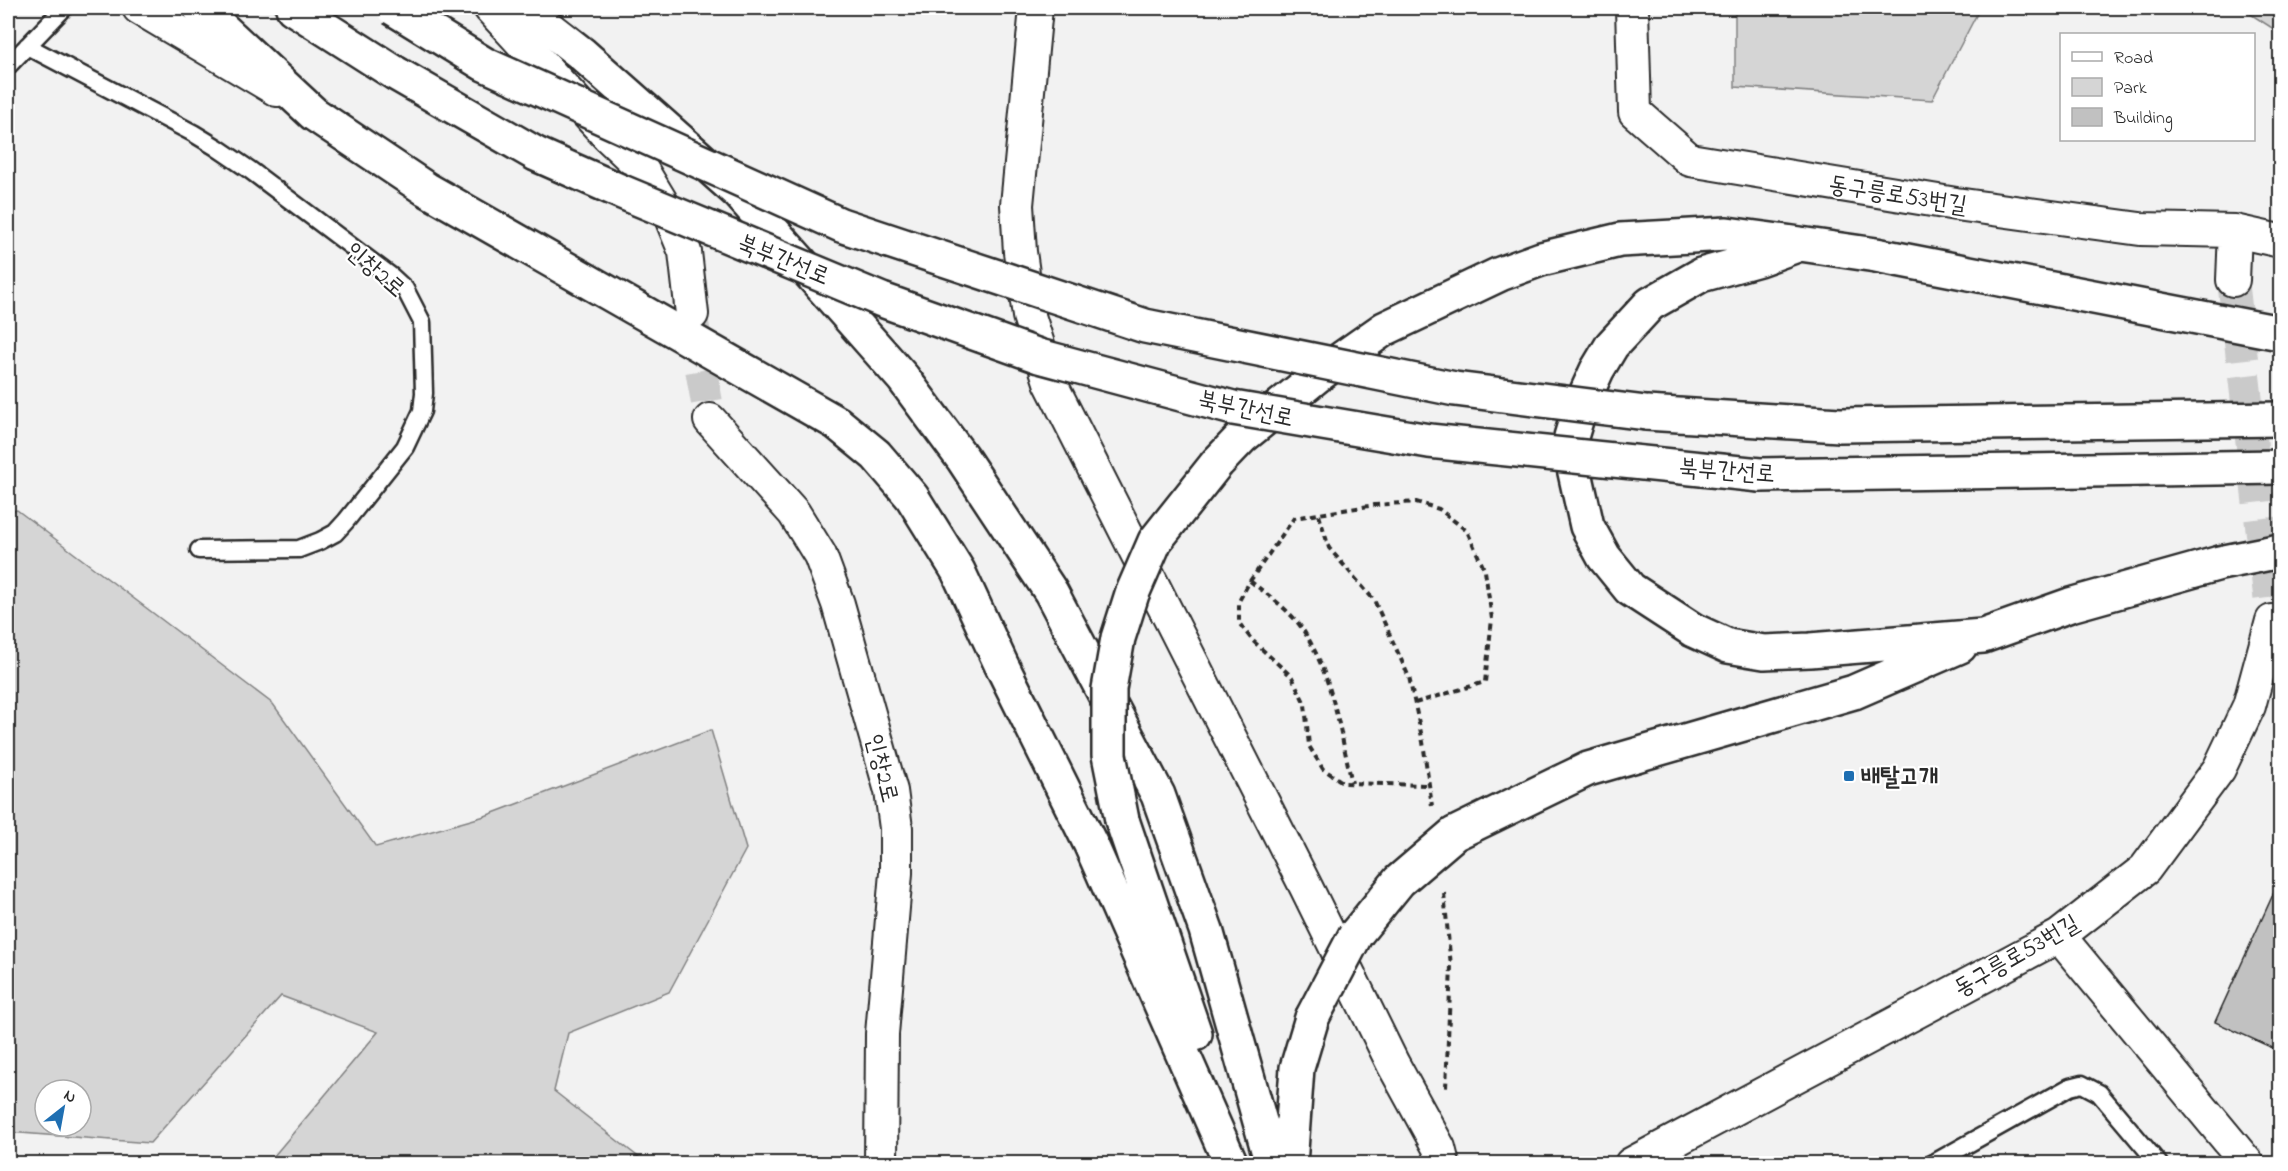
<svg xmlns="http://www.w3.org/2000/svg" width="2288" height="1171" viewBox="0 0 2288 1171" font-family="'Indie Flower','Poor Story',sans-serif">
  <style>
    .green { fill: #d5d5d5; stroke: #808080; stroke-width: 1.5; fill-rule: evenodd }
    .building { fill: #c1c1c1; stroke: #2b2b2b; stroke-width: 1.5 }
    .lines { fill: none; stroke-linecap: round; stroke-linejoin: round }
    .street-tunnel { stroke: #cacaca; stroke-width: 32; stroke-dasharray: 32 16; stroke-linecap: butt }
    .lane-casing { stroke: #2b2b2b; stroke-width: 21 }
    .street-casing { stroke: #2b2b2b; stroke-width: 36 }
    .highway-casing { stroke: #2b2b2b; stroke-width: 38 }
    .path { stroke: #2b2b2b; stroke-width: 4; stroke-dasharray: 6 4.5; stroke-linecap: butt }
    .lane { stroke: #fff; stroke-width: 16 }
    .street { stroke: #fff; stroke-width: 32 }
    .highway { stroke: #fff; stroke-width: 33 }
    .highway-bridge-casing { stroke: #2b2b2b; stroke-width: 38; stroke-linecap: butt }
    .highway-bridge { stroke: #fff; stroke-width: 33 }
    .poi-dot { fill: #1f6fb2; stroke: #fff; stroke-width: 2 }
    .labels { text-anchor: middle; stroke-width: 4.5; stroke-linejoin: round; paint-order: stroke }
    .street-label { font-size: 24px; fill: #2b2b2b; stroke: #fff }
    .poi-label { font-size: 24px; font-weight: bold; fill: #2b2b2b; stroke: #fff; text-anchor: start }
  </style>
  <rect width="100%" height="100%" fill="#f2f2f2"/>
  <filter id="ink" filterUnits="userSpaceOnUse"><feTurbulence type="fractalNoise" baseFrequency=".0167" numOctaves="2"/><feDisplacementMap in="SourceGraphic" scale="12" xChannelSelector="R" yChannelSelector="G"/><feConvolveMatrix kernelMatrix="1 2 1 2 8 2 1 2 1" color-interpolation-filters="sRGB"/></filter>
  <g filter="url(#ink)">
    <!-- green -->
    <path class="green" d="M1735,8H1980L1932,100L1735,87Z
      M2241,8H2280V34V33Z
      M17,510L273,704L376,847L485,816L711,730L746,849L669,992L568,1033L554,1091L646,1163H268L378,1032L281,996L150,1143L8,1132V512ZM45,1090H81V1126H45Z"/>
    <!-- building -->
    <path class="building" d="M2276,888L2280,890V1043L2277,1050L2215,1022Z"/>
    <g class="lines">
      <!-- street-tunnel -->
      <path class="street-tunnel" d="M2233,280L2272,621
        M693,323L710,420"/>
      <!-- lane casing -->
      <g class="lane-casing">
        <path id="lane" d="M27,46L193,133L216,147L250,170L392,277L405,289L422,322L424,393L422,411L405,447L346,521L335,533L320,541L299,549L199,550
          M8,66L64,8
          M1932,1164L2070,1087L2082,1084L2099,1093L2159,1164"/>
      </g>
      <!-- street casing -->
      <g class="street-casing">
        <path id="street" d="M139,8L277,90
          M490,8L607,135L639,165L671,218L685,252L692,314
          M1036,8L1017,205L1020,252L1029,316L1050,382L1306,887L1393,1064L1439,1148L1443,1164
          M1632,8L1635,112L1690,160L1956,204L2140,229L2235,231L2233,280
          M2235,231L2280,241
          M710,420L794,513L820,555L838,604L891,791L896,828V873L882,1034L881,1164
          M2059,936L2248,1164
          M1631,1164L2059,936L2145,869L2219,769L2249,706L2272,621"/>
      </g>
      <!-- highway casing -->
      <g class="highway-casing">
        <path id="highway" d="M200,8L314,114L426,189L837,423L876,455L912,497L958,571L1001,664L1091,845L1231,1164
          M293,8L395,73
          M523,8L582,54L739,193L903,378L963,459L1051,592L1158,795L1206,930L1272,1164
          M1800,244L1759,259L1701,275L1650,304L1612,345L1597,370L1580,407L1571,437L1574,468L1587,526L1604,557L1630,589L1693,630L1728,646L1764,652L1810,650L1983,636L2070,605L2220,563L2280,551
          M1646,413L1840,425L2280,419
          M1217,463L1242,437L1317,376L1384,329L1500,274L1541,259L1620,240L1727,234L1800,244L1876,255L2280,333
          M1760,475L2280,467
          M1122,820L1195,1034
          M1356,934L1399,881L1454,834L1588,769L1854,692L1960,646
          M1290,1164L1297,1068L1312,1018"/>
      </g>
      <!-- path -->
      <path class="path" d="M1319,515L1329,548L1374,600L1409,677L1423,742L1432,806
        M1250,581C1268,595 1288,609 1301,627C1332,672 1340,732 1352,783
        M1415,703L1485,682L1492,619L1485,571L1467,531L1439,509L1416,502L1375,505L1294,518L1250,581L1239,601V623L1252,640L1292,677L1305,704L1309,746L1323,769L1344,783L1429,785
        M1444,893L1451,966L1446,1088"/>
      <!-- lane -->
      <use href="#lane" class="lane"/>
      <!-- street -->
      <use href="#street" class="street"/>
      <!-- highway -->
      <use href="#highway" class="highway"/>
      <!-- highway-bridge casing -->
      <g class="highway-bridge-casing">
        <path id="highway-bridge" d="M393,8L484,64L841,225L1145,326L1455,389L1646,413
          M395,73L536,154L622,192L882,300L1039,356L1233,408L1429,441L1760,475
          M1122,820L1109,755V689L1118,638L1132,594L1155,541L1217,463
          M1312,1018L1356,934"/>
      </g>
      <!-- highway-bridge -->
      <use href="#highway-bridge" class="highway-bridge"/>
    </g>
  </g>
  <!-- markers -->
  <rect class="poi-dot" x="1843" y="770" width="12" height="12" rx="3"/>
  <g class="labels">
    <!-- street labels -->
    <g class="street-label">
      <text transform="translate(1898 194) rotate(9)" y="8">동구릉로53번길</text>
      <text transform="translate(784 259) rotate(22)" y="8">북부간선로</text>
      <text transform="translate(376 269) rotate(41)" y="8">인창2로</text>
      <text transform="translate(1246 408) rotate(12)" y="8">북부간선로</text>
      <text transform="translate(1727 470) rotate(4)" y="8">북부간선로</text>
      <text transform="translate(883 768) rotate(76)" y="8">인창2로</text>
      <text transform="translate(2016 955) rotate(-30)" y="8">동구릉로53번길</text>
    </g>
    <!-- poi labels -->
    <g class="poi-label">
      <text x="1861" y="784">배탈고개</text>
    </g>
  </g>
  <!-- margin -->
  <rect width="2288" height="1171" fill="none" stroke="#fff" stroke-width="30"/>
  <rect x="15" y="15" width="2258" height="1141" fill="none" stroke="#2b2b2b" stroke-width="2" filter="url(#ink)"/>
  <!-- legend -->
  <rect x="2060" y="33" width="195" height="108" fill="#ffffff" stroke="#aaaaaa" stroke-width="1.5"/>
  <rect x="2072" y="52" width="30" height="9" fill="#ffffff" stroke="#aaaaaa" stroke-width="1.5"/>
  <text x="2114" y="63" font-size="18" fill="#2b2b2b">Road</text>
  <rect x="2072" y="78" width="30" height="18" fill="#d5d5d5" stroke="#aaaaaa" stroke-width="1.5"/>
  <text x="2114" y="93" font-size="18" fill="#2b2b2b">Park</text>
  <rect x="2072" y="108" width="30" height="18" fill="#c1c1c1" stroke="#aaaaaa" stroke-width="1.5"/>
  <text x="2114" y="123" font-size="18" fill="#2b2b2b">Building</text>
  <!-- north arrow -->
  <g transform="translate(63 1108) rotate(31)"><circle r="28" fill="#ffffff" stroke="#aaaaaa" stroke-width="1.5"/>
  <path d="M0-4.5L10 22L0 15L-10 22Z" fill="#1f6fb2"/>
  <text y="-9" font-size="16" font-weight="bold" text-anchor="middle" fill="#2b2b2b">N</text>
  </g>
</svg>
